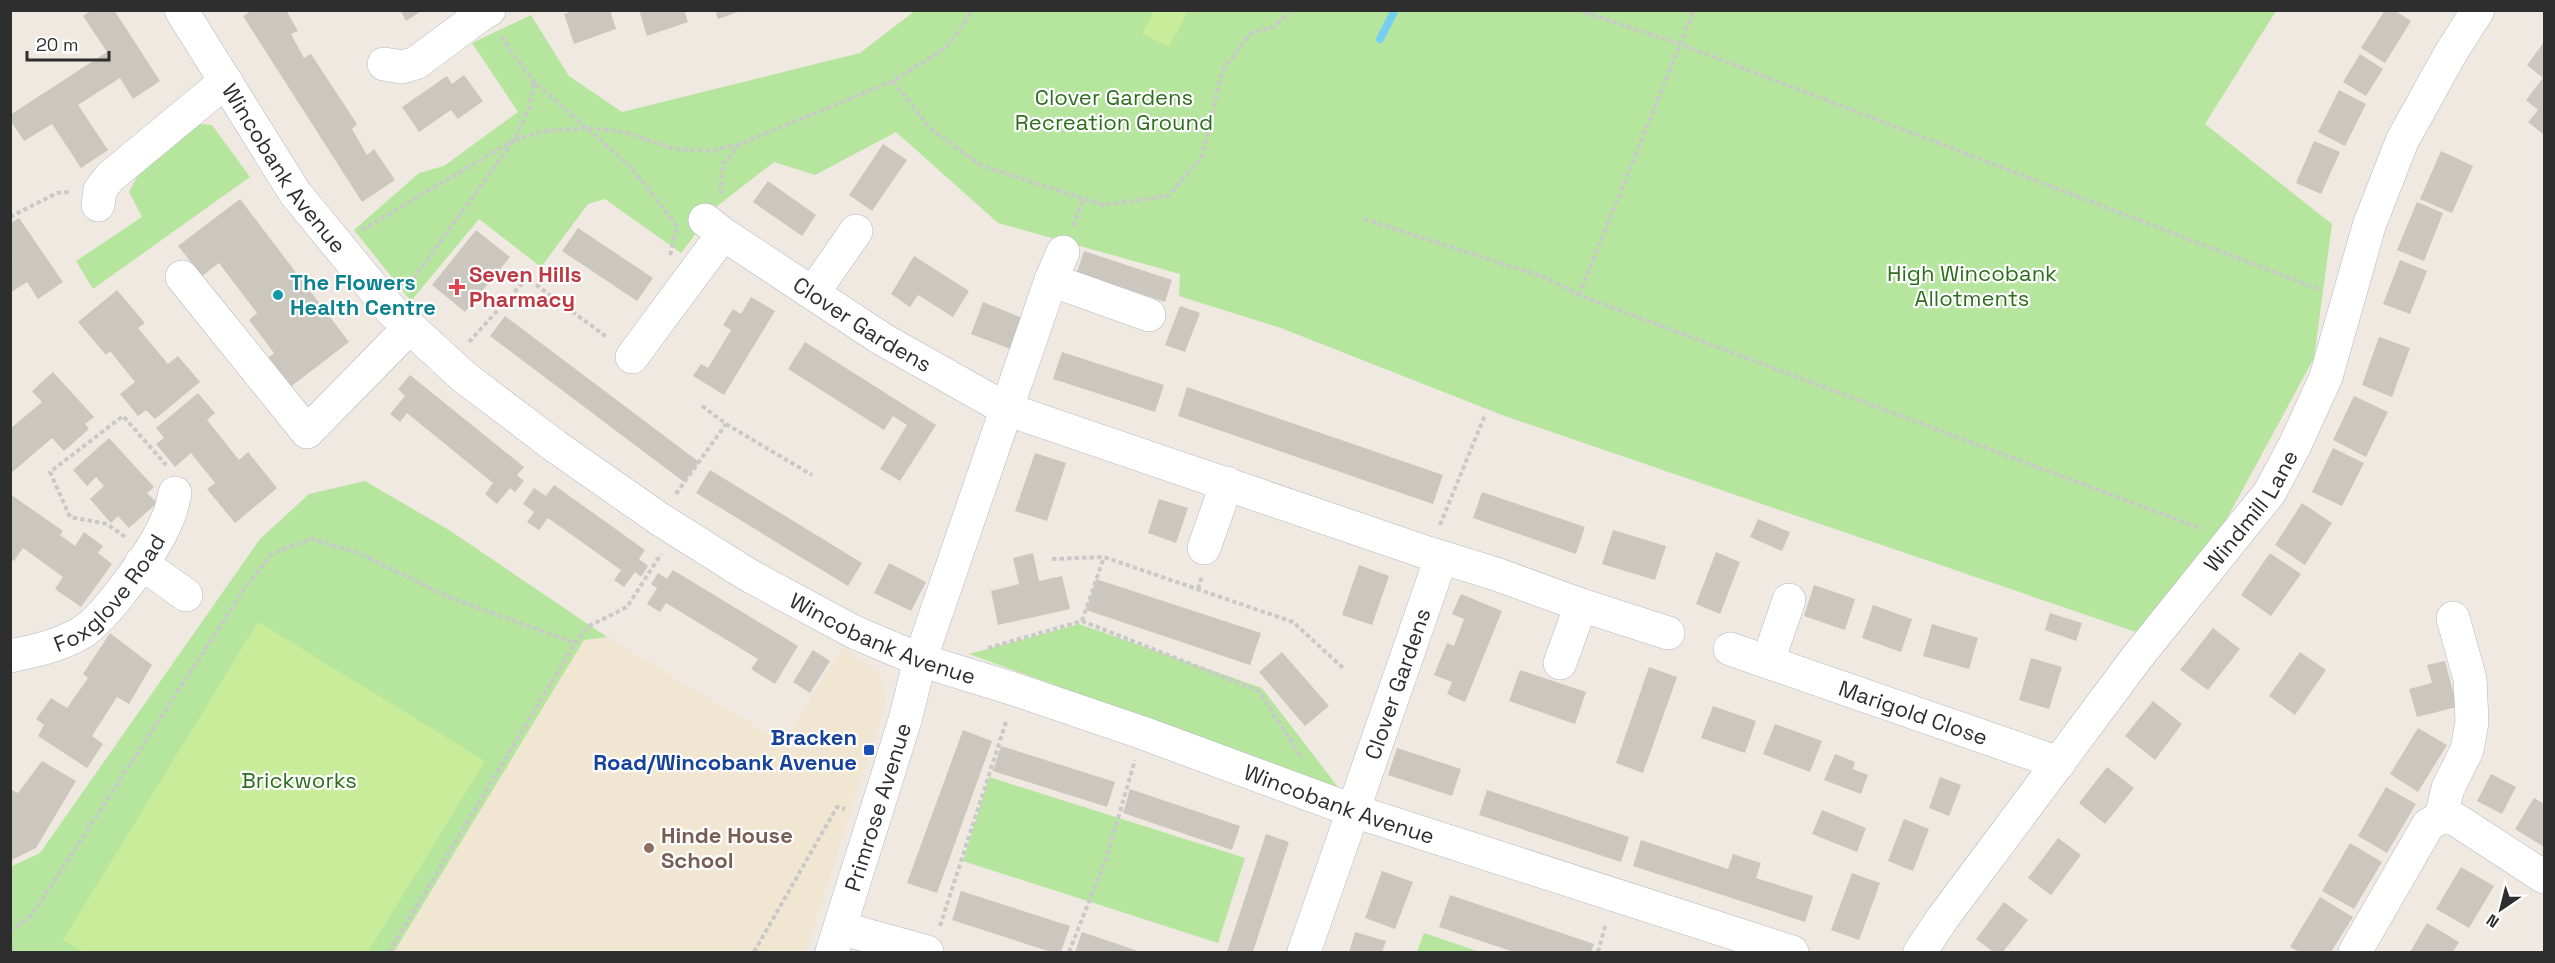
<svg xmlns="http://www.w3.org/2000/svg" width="2555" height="963" viewBox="0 0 2555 963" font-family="'Space Grotesk',sans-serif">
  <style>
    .education { fill: #f0e6d1 }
    .green { fill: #b6e59e }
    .pitch { fill: #c9ec9a }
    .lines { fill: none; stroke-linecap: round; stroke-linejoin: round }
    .stream { stroke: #75cff0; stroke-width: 8 }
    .building { fill: #cbc7bf }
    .minor-casing { stroke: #b4b7c1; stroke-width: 34 }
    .path { stroke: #c9c9c9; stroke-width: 4; stroke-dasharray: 4.5 3; stroke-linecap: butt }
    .minor { stroke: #fff; stroke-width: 33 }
    .health-dot { fill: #e0444e; stroke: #fff; stroke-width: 2 }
    .culture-dot { fill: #0f9aa8; stroke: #fff; stroke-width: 2 }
    .transit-dot { fill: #1a4fb4; stroke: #fff; stroke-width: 2 }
    .education-dot { fill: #8d6e63; stroke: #fff; stroke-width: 2 }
    .labels { text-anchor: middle; stroke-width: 4.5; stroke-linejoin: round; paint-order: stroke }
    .park-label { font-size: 22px; fill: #2c6e1b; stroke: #fff }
    .street-label { font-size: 22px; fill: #2e2e2e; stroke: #fff }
    .health-label { font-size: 22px; font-weight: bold; fill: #be3a42; stroke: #fff; text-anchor: start }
    .culture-label { font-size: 22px; font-weight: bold; fill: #0d838f; stroke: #fff; text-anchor: start }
    .transit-label { font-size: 22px; font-weight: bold; fill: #164399; stroke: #fff; text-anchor: end }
    .education-label { font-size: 22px; font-weight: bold; fill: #785e54; stroke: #fff; text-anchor: start }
  </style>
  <rect width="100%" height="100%" fill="#efe9e1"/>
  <!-- education -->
  <path class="education" d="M607,637L783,743L843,647L882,676L885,704L806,952H394L584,640Z"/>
  <!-- green -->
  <path class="green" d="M916,10L2276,11L2205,124L2332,224L2314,358L2225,522L2136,632L1502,415L1281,328L1179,296L1180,274L998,223L896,132L815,175L774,162L716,207L681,253L605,199L588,204L541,267L479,219L411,301L354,230L419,173L444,166L518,112L472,43L531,15L569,76L622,112L860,53Z
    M200,124L212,125L250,177L93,289L76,261L142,217L129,192L138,175Z
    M365,481L449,530L607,637L584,640L394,952H11L10,867L40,853L260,539L309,494Z
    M1079,624L1262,688L1338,787L969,654Z
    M989,777L1245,858L1218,943L963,861Z
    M1424,933L1480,952H1417Z"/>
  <!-- pitch -->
  <path class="pitch" d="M1154,11H1188L1169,47L1142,33Z
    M258,622L485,761L368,952H83L63,940Z"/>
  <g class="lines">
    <!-- stream -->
    <path class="stream" d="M1380,39L1395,10"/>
  </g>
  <!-- building -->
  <path class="building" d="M91,10H114L160,81L133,99L120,78L78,105L108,150L81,168L52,124L24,141L10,120V115L107,52L83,16Z
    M253,10H286L298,31L291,34L304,58L311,54L357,124L352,129L367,155L374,149L395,180L362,202L243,16Z
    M400,10H423L406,21Z
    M575,10H610L616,29L574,44L564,14Z
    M639,10H684L688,22L647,36Z
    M715,10H741V11L718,19Z
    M2385,10H2394L2411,21L2385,63L2361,48Z
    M2544,42V135L2528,122L2538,110L2526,100L2543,78L2527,65Z
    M2360,54L2383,69L2366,96L2343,82Z
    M464,75L483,101L458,119L451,110L419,132L402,107L447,76L452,84Z
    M2339,90L2366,104L2345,146L2318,132Z
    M2314,141L2340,152L2321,194L2296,183Z
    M883,144L907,160L872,211L849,195Z
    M2441,151L2473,166L2452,213L2420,199Z
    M768,181L816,215L802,236L753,202Z
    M240,199L349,342L289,388L267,359L274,353L249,320L257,313L219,263L202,276L178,246Z
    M2417,202L2443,213L2424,261L2397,250Z
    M19,218L63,282L38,299L27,282L10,293V260L13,259L10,256V224Z
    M578,228L653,278L637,301L562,251Z
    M476,230L510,257L465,312L432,285Z
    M1084,251L1172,280L1165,302L1077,272Z
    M914,256L969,291L953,317L918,295L910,307L891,294Z
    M2400,260L2427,271L2410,314L2383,304Z
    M117,290L145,323L138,328L168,364L178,356L200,382L155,419L146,410L138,416L120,394L135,382L110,351L106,355L78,322Z
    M751,297L775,311L724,395L693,376L701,364L708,368L731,330L723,325L733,309L741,314Z
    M983,302L1025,319L1013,350L971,334Z
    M1180,306L1200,313L1185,352L1165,345Z
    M505,316L699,462L684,482L490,336Z
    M2379,337L2410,348L2392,397L2362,385Z
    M805,342L936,425L900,481L880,469L907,425L893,416L884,430L788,369Z
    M1062,352L1164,385L1155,412L1053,379Z
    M53,372L94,417L85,424L89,429L64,451L52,438L10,474V429L42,402L32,391Z
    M410,375L524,467L517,475L524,481L515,492L510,488L497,504L485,494L493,483L407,413L400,422L390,414L405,396L398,389Z
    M1187,387L1443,475L1433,504L1178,416Z
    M198,393L215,413L207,420L239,460L248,452L277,488L235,523L207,489L215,483L191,453L175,467L156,444L164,438L156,428Z
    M2354,396L2388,412L2366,457L2333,440Z
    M109,438L154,487L147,493L157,503L129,528L118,516L111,523L90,499L104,486L96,477L87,486L73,470Z
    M2333,448L2364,463L2342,506L2312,492Z
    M1035,453L1066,463L1047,521L1015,511Z
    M710,470L862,563L848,586L696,493Z
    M554,485L645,550L639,559L648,566L641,577L635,572L624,587L614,580L621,570L548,518L539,530L527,522L534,512L523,504L534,488L546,496Z
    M1482,492L1585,527L1576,554L1473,518Z
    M10,494L63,531L60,535L75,546L84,532L103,546L98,553L112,564L81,607L55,589L63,577L23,548L14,561L10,559Z
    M1159,499L1188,508L1176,543L1148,533Z
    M2302,503L2332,523L2305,565L2275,545Z
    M1758,519L1790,532L1782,551L1750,537Z
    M1613,530L1666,546L1655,580L1602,564Z
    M1716,552L1740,562L1720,614L1696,604Z
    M1033,553L1039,581L1062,576L1070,609L998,625L991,591L1019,584L1013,558Z
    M2270,553L2301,574L2271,616L2241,595Z
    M889,563L926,582L911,611L874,593Z
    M1359,565L1389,576L1372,625L1342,615Z
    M673,570L798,646L775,684L751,669L758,659L666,603L660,612L647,604L657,588L651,584L658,573L667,579Z
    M1096,579L1261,633L1250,665L1086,610Z
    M1814,585L1855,599L1845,630L1804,616Z
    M1461,594L1502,611L1465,702L1447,694L1452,682L1434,675L1447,643L1454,646L1464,619L1452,614Z
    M1873,605L1912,619L1901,652L1862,638Z
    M2050,613L2082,623L2076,641L2045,630Z
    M1932,624L1978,638L1969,669L1923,656Z
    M2213,628L2240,649L2208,690L2180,670Z
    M110,633L152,665L129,704L117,697L92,736L103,744L87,768L38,736L44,725L36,719L51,698L67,708L88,678L83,674Z
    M813,650L830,661L810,693L793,682Z
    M1282,652L1329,706L1305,726L1259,672Z
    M2300,652L2326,670L2295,715L2269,696Z
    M2031,658L2062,667L2049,709L2019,700Z
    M2445,661L2457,707L2417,717L2409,689L2432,683L2427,665Z
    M1649,667L1677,677L1643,773L1616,763Z
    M1520,670L1586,692L1575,724L1509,701Z
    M2153,701L2182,724L2155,760L2125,736Z
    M1713,706L1756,721L1745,753L1701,738Z
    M1775,724L1822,741L1810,772L1763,754Z
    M2418,728L2447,745L2418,792L2390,774Z
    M963,730L992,741L937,893L907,883Z
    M1001,746L1115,782L1107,807L993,771Z
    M1397,748L1461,769L1452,796L1388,775Z
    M1835,754L1855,762L1853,769L1868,775L1861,794L1824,780Z
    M42,761L76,781L36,848L10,861V789L18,793Z
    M2107,767L2134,788L2105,824L2079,803Z
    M2491,774L2516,787L2502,814L2477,801Z
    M1940,777L1961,785L1949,816L1929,808Z
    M2386,787L2416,804L2387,853L2358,836Z
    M1130,789L1240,826L1232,850L1123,813Z
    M1487,790L1629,837L1621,862L1479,815Z
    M2534,798L2544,804V847L2515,829Z
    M1822,810L1866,828L1857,852L1812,834Z
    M1904,819L1929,829L1913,871L1888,861Z
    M1266,834L1289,842L1261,927L1253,952H1227Z
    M2058,838L2081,855L2051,895L2028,878Z
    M1641,840L1728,869L1733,854L1761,863L1756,878L1813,896L1805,922L1633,866Z
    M2350,843L2382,862L2354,909L2322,891Z
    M2461,867L2494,886L2469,928L2436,909Z
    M1382,871L1413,882L1395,929L1365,918Z
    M1852,873L1880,883L1859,940L1831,930Z
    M961,891L1070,926L1061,952H1051L952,920Z
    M1450,895L1594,944L1591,952H1514L1439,927Z
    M2320,897L2353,917L2331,952H2300L2290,947Z
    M2004,902L2028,920L2003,952H1993L1976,939Z
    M2427,923L2459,942L2453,952H2410Z
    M1082,932L1135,950L1141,952H1075Z
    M1355,932L1386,941L1382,952H1349Z"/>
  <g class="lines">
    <!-- minor casing -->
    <g class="minor-casing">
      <g id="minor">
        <path id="s1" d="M181,10L295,193L391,310L464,377L555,446L658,518L750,576L854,632L920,660L1017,690L1143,733L1354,811L1792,952"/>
        <path d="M384,64L402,67L416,63L483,13L489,10"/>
        <path d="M98,205L100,190L110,177L226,81"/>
        <path id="s2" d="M705,220L723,234L882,339L1006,409L1428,553L1496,574L1581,605L1668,633"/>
        <path d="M182,277L307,432L410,327"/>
        <path d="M1051,280L1149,315"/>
        <path d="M813,293L856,231"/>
        <path d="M632,357L723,234"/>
        <path d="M1204,548L1227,483"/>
        <path d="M141,563L186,595"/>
        <path id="s3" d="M1730,649L2059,763"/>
        <path id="s4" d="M10,656C34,651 59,646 81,633C106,618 156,548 167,520C171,512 173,502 175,493"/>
        <path d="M1768,661L1789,600"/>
        <path d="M1560,663L1581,605"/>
        <path d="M2441,817L2448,788L2467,750L2472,722L2470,679L2453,618"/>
        <path d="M840,928L927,952"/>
        <path id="s5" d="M832,952L905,720L920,660L1051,280L1063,252"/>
        <path id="s6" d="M1304,952L1441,558"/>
        <path id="s7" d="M1920,952L1942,919L2138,656L2270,492L2295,445L2326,377L2369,226L2402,141L2449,56L2478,10"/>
        <path d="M2355,952L2428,825L2441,817L2455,819L2544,877"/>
      </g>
    </g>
    <!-- path -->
    <path class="path" d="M1577,10L1680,44L2321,290
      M501,37L534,82L630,166L677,226L670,256
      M893,81L930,128L980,165L1103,205L1168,196L1202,157L1222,71L1251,33L1274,27L1290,10
      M720,194L723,164L740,144L893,81L946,48L973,10
      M10,217L57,193L70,192
      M1364,219L1547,278L1579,295L2202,529
      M1073,226L1083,200
      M362,230L514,140L529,108L534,83
      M409,285L514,140L545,131L587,128L625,132L674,149L709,151L740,144
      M1579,295L1694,10
      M469,342L527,278L608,338
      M702,406L726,424L812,475
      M676,494L726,424
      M1440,525L1485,415
      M125,537L107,524L70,517L50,472L123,416L166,465
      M1052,559L1104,557L1293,622L1343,668
      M1198,589L1202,576
      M1082,621L1104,557
      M988,648L1082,621L1259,691L1302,758
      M940,926L1007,719
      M10,931L32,915L247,585L273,553L312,539L359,553L446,596L575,643
      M10,947L14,952
      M389,952L575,643L589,626L627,607L661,554
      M754,952L837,807L845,809
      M1069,952L1107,856L1135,760
      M1598,952L1606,923"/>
    <!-- minor -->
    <use href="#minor" class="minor"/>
  </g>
  <!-- markers -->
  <path class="health-dot" d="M454 278h6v6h6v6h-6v6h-6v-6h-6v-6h6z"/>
  <circle class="culture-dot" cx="278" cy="295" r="6"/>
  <rect class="transit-dot" x="863" y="744" width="12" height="12" rx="3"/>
  <circle class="education-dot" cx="649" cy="848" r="6"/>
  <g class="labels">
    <!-- park labels -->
    <g class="park-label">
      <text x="1114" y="105">Clover Gardens<tspan x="1114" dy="25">Recreation Ground</tspan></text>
      <text x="1972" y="281">High Wincobank<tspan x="1972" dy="25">Allotments</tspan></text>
      <text x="299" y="788">Brickworks</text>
    </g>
    <!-- street labels -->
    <g class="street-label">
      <text dy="8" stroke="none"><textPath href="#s1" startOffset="189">Wincobank Avenue</textPath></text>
      <text dy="8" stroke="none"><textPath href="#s2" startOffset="189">Clover Gardens</textPath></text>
      <text dy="8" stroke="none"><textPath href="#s7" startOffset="552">Windmill Lane</textPath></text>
      <text dy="8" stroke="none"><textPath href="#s4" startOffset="123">Foxglove Road</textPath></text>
      <text dy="8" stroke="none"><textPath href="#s1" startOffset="962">Wincobank Avenue</textPath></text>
      <text dy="8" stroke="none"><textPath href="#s6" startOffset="284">Clover Gardens</textPath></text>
      <text dy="8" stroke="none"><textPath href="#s3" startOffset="194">Marigold Close</textPath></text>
      <text dy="8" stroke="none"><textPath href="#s1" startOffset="1448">Wincobank Avenue</textPath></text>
      <text dy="8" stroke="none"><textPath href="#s5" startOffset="152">Primrose Avenue</textPath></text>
    </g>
    <!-- health labels -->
    <g class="health-label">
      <text x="469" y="282">Seven Hills<tspan x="469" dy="25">Pharmacy</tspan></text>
    </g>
    <!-- culture labels -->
    <g class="culture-label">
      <text x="290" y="290">The Flowers<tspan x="290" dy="25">Health Centre</tspan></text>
    </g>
    <!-- transit labels -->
    <g class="transit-label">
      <text x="857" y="745">Bracken<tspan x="857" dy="25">Road/Wincobank Avenue</tspan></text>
    </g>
    <!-- education labels -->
    <g class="education-label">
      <text x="661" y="843">Hinde House<tspan x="661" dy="25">School</tspan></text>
    </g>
  </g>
  <!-- border -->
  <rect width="2555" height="963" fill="none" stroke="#2e2e2e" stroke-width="24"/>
  <!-- north arrow -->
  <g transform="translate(2501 909) rotate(215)" stroke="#ffffff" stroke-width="4.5" paint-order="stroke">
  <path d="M0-4.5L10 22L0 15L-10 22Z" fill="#2e2e2e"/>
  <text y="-9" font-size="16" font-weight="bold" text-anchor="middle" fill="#2e2e2e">N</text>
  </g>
  <!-- scale -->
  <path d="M27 51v9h82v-9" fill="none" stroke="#2e2e2e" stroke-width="3"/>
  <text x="36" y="51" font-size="18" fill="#2e2e2e" stroke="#ffffff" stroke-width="4.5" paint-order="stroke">20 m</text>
</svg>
